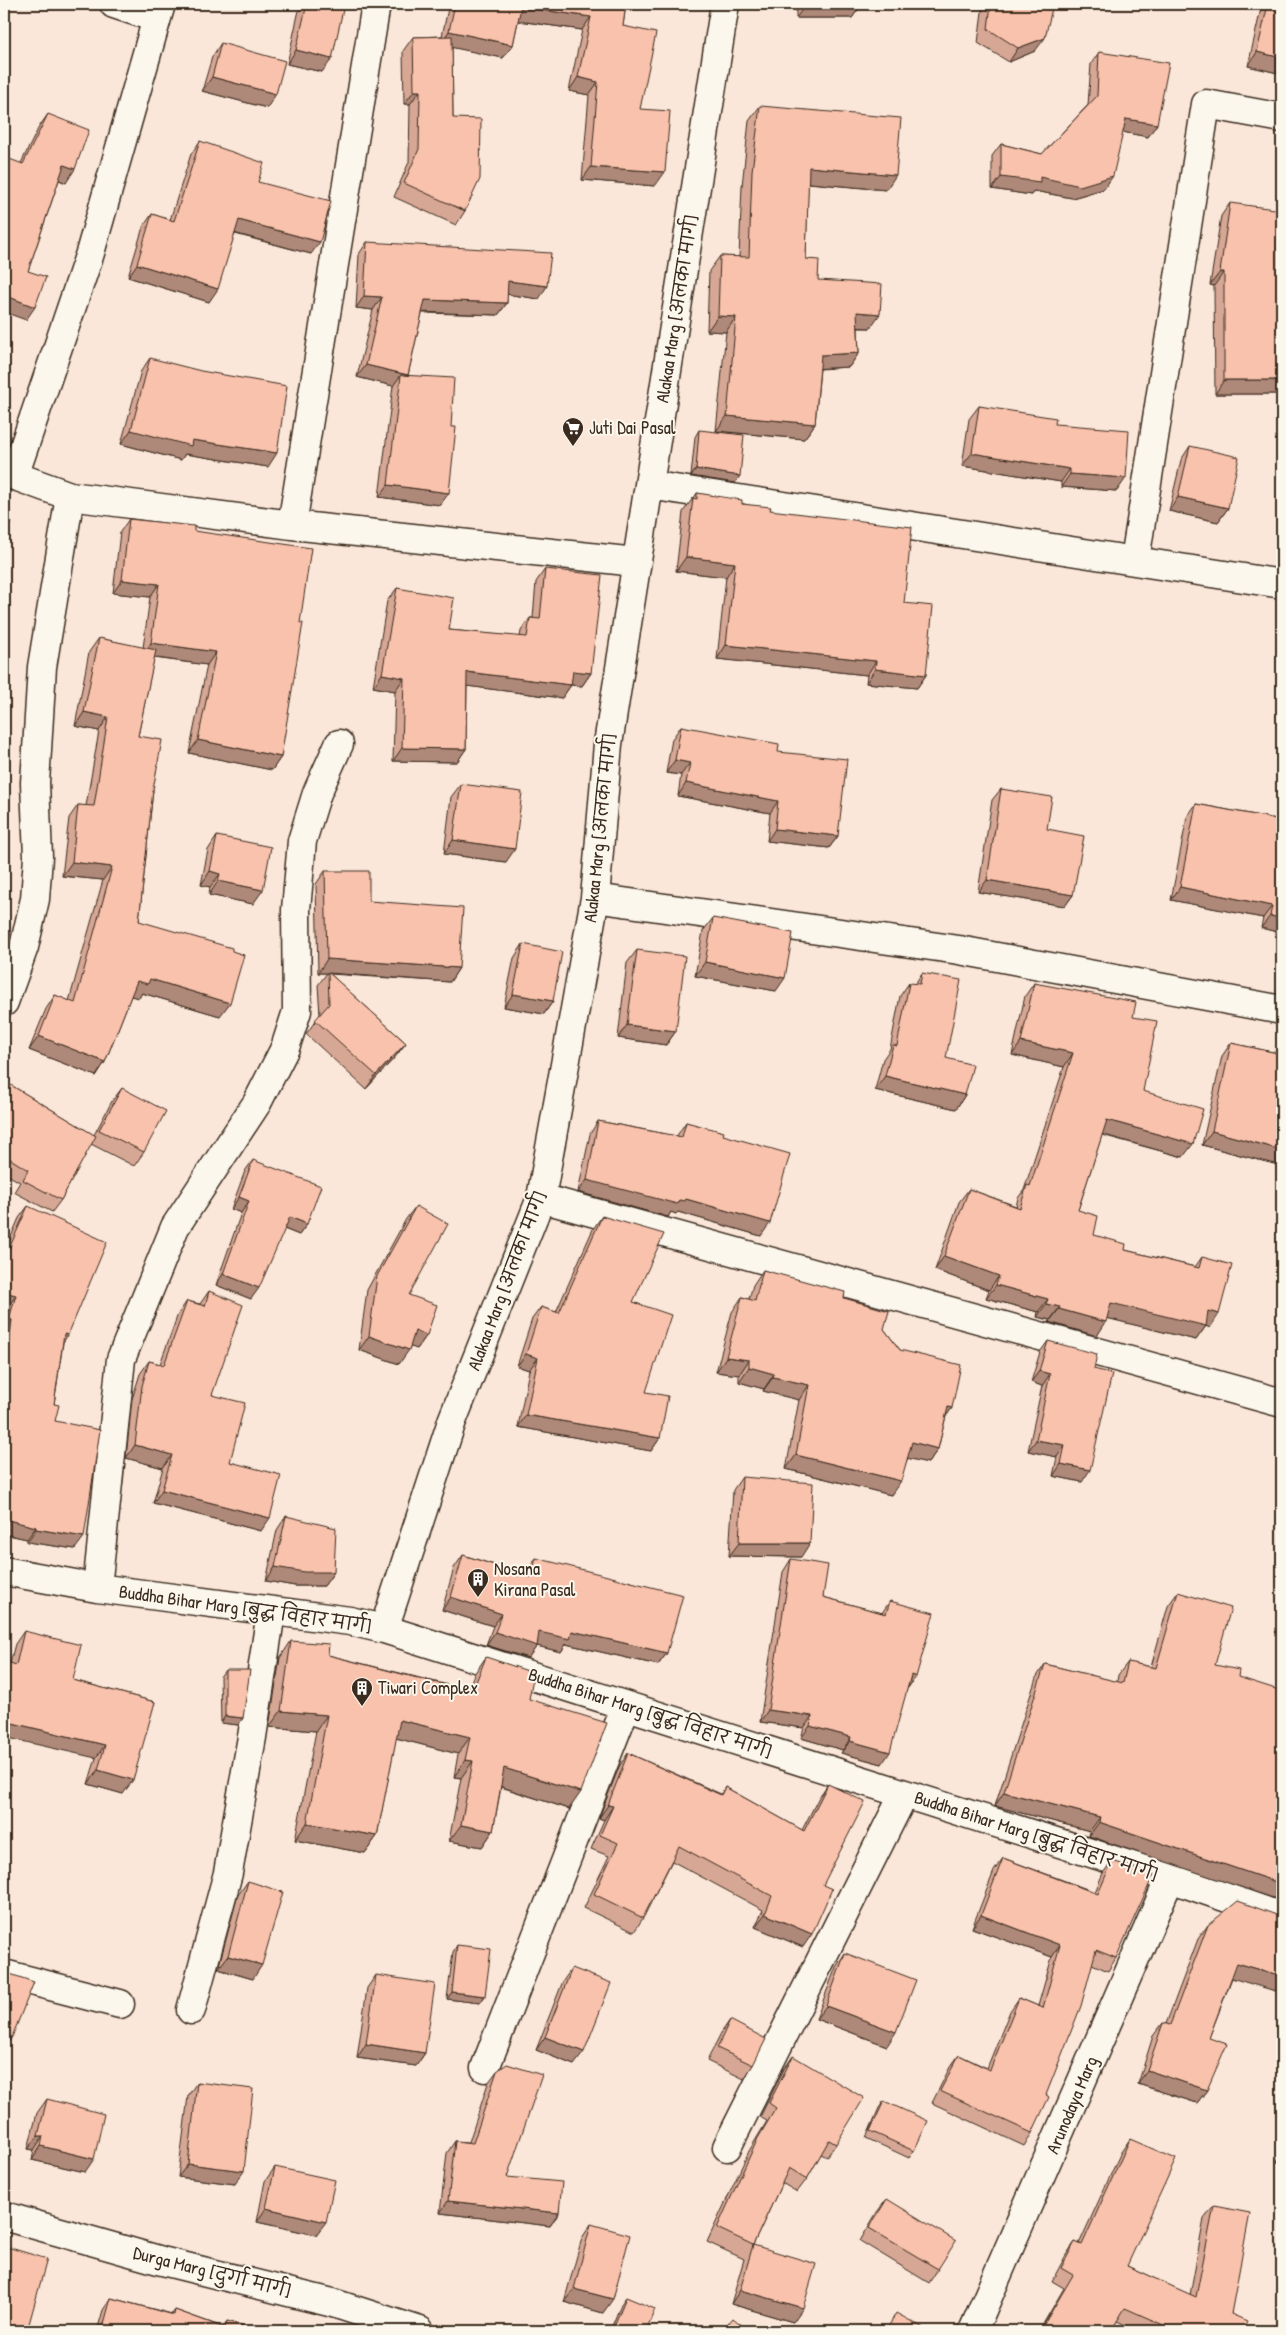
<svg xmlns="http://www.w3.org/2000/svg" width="1286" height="2335" viewBox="0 0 1286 2335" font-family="'Patrick Hand','Playpen Sans Deva',sans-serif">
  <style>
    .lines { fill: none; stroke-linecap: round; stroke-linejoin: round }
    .street-casing { stroke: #3b2a1e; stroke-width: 31 }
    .street { stroke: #fbf7ec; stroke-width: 28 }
    .wall { fill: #d6a794; stroke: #3b2a1e }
    .shaded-wall { fill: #ae8878; stroke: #3b2a1e }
    .building { fill: #f9c2ac; stroke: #3b2a1e }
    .labels { text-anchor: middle; stroke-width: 4; stroke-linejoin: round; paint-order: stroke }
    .street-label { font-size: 18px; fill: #3b2a1e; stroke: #fbf7ec }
    .poi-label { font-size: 18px; fill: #3b2a1e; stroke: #fbf7ec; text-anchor: start }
  </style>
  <rect width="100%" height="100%" fill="#fae7d9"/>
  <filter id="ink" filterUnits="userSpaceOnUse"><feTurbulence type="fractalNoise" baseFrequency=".02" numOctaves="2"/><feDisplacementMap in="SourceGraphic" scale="10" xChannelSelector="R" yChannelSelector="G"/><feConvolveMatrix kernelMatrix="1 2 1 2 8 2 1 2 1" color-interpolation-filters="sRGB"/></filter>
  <g filter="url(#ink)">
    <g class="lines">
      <!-- street casing -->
      <g class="street-casing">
        <path id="street" d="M114,4L156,18
          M4,472L70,496L292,525L636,562
          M14,476L90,253L161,4
          M649,485L1282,584
          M292,525L376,4
          M1135,560L1206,104L1282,118
          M595,898L959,950L1282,1010
          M4,1002L24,947L35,899L38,857L35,783L42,667L70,496
          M541,1198L1282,1403
          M4,1571L97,1588L350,1621L384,1629L1173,1879L1282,1917
          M97,1588L121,1359L175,1227L257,1103L285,1048L297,1011L296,910L302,841L317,793L339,744
          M384,1629L452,1421L541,1198L595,898L608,744L725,4
          M4,1974L120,2004
          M191,2010L228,1873L252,1737L271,1612
          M485,2068L626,1706
          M727,2147L904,1794
          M4,2216L162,2261L333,2303L420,2331
          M973,2331L1170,1878"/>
      </g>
      <!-- street -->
      <use href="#street" class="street"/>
    </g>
    <!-- wall -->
    <path class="wall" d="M304,4H338L322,72L287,64L299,10Z
      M449,4H626L623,26L655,186L582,180L589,95L569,91L582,30L518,21L513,45L503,58L452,47L453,118L465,211L456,225L394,197L409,162L410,104H404L403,51L413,37L442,36Z
      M796,4H862L852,18H796Z
      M983,4H1053L1035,51L1009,62L978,43Z
      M1262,4H1282V74L1248,66Z
      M221,43L267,108L202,91L212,57Z
      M1099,52L1157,124L1148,137L1123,132L1104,189L1072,198L1034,191L1031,195L992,189V156L1001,144L1042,154L1088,105L1091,64Z
      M760,106L886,190L808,183L806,259L818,280L870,328H858L859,353L849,367L820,369L815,424L804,439L716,431L726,332L707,331L709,271L720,256L739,257L742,186L749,121Z
      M48,114L66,183L59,180L28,271L26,320L21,163L39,127Z
      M200,141L258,182L311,254L235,234L209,302L128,277L143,227L152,214L170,220L191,154Z
      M1230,203L1282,394H1215L1214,286L1210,285L1221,216Z
      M367,242L539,299L507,294V303L498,315L422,313L408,375L440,505L379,497L393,386L357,377L373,310L356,308L359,254Z
      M150,358L268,467L185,454L181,460L121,444L141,371Z
      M979,406L1055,424L1117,491L1061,487V482L962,466L969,419Z
      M699,430L735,483L691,476L695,437Z
      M1190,446L1228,508L1218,522L1169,511L1181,460Z
      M697,493L770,510L904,603L926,675L917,688L866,683L867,675L717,659L726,577L676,571L683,512L693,498H694Z
      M129,519L194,531L300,623L281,757L272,770L189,753L207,665L154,658L138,736L153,790L139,921L220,1016L142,993L139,998L131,996L105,1062L96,1076L29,1050L46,1009L55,995L69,1001L103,880L62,876L69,818L78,805L86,806L99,731L75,726L89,652L99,638L143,648L150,597L113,593L120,532Z
      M545,569L591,673L582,686L571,685L562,698L467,686L466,749L457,762L393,761L395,691L373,687L387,601L397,588L449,630L520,637L521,631L530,618H533L536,582Z
      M681,726L778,752L838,836L829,848L767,841L770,813L678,796L681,775L666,773L672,739Z
      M461,784L506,862L444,854L451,797Z
      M1001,789L1047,829L1073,895L1065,906L978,892L992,800Z
      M1196,804L1282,820V933L1261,928L1263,918L1171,900L1187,817Z
      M217,836L253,904L209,895L210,887L201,885L208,850Z
      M325,871L369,901L459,968L450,982L330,974L406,1043L396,1056L366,1089L306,1034L320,1015L318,985L327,973H318L316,884Z
      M713,918L776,991L695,976L703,931Z
      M523,944L553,1001L544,1014L504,1007L514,958Z
      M637,950L676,1031L666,1045L618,1038L627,963Z
      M922,973L946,1058L965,1095L956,1109L875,1090L883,1059L890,1049L900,996L909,983L915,984Z
      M1034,983L1133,1017L1143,1091L1183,1157L1102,1135L1078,1210L1094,1235L1125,1250L1195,1267L1202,1257L1210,1328L1206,1326L1196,1340L1107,1318L1097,1336L1049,1322L1050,1320L1037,1317L1038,1312L986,1298L989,1290L935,1270L959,1202L969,1189L1016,1206L1018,1198L1024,1190L1064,1067L1012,1055L1025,996Z
      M1231,1043L1282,1054V1166L1202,1145L1222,1056Z
      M4,1081L94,1135L112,1101L122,1088L144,1152L134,1166L91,1144L61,1200L52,1212L14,1192L20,1182L4,1173Z
      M598,1121L677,1136L678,1134L686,1122L723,1135L761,1236L678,1212L676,1214L671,1212L668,1217L578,1192L590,1134Z
      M253,1160L307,1224L299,1235L284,1229L251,1299L216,1285L241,1213L231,1209L245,1171Z
      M28,1206L63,1343L54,1404L55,1421L75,1549L27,1542V1539L4,1534V1319L8,1307L4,1306V1253L19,1218Z
      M416,1206L409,1295L427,1335L417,1349L410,1346L399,1364L359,1350L367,1290L406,1219Z
      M602,1216L633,1302L646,1392L660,1438L651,1451L518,1427L529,1370L517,1366L532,1319L541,1307L556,1312L593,1229Z
      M763,1270L844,1298L884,1329L900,1350L952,1408L946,1416L938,1449L928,1463L908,1458L891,1495L786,1469L799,1400L763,1391L764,1389L739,1382V1375L716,1372L732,1312L742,1297L749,1299L753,1285Z
      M209,1291L212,1395L230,1462L261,1531L153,1503L163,1468L126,1458L132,1399L140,1374L149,1361L160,1364L178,1314L187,1301L200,1304Z
      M1048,1341L1094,1369L1082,1482L1053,1476L1057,1457L1028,1451L1042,1386L1031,1382L1040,1352Z
      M742,1477L801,1557L729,1556L733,1490Z
      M286,1516L334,1572L324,1586H295L266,1581L277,1530Z
      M463,1555L526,1575L527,1571L536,1558L667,1653L658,1665L566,1644L561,1652L537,1646L528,1658L486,1645L493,1626L442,1610L454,1568Z
      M791,1559L823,1597L882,1613L890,1601L916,1677L907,1689L882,1764L841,1753L843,1750L801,1738L804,1728L760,1722L783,1572Z
      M1178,1592L1215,1665L1089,1836L1090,1831L995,1806L1036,1678L1045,1664L1117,1682L1118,1675L1128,1662L1151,1667L1168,1606Z
      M24,1631L73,1680L155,1702L123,1794L88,1784L96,1758L10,1663L15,1644Z
      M291,1641L328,1655L468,1690L474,1674L486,1657L529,1699L569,1809L501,1787L493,1831L482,1847L449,1841L461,1778L454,1777L458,1754L396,1738L377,1836L365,1853L295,1840L316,1731L269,1727L280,1658Z
      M225,1670L243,1718L238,1725L221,1723L220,1677Z
      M628,1753L721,1794L725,1787L802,1830L819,1797L828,1784L823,1885L803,1947L755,1927L763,1910L672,1861L643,1918L634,1932L584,1908L609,1856L591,1849L604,1820L599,1818L619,1767Z
      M1003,1858L1095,1892L1103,1873L1112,1861L1116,1958L1108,1971L1092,1964L1032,2133L1024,2146L932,2103L950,2067L959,2055L987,2068L1010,2011L1019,1998L1038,2006L1052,1957L972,1928L994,1871Z
      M248,1881L253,1979L218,1969L238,1895Z
      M1208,1925L1232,1978L1209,2038L1207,2090L1197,2103L1138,2084L1153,2036L1163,2023L1166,2024L1198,1939Z
      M457,1945L485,1996L480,2003L447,1999L453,1952Z
      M845,1953L887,2046L816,2019L836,1967Z
      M572,1968L574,2065L536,2050L563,1981Z
      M376,1975L425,2053L416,2066L357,2058L367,1988Z
      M730,2020L753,2065L744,2079L707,2061L721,2033Z
      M793,2056L836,2144L827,2157L821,2154L807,2179L797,2192L782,2183L753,2245L793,2322L731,2304L744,2259L707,2242L749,2151L767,2121L760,2117L784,2069Z
      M497,2071L507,2177L559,2213L550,2226L440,2213L447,2153L455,2141L469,2142L488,2083Z
      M197,2082L235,2184L178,2177L188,2096Z
      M47,2099L85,2172L32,2160L34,2150L28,2149L37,2113Z
      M884,2101L914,2151L909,2158L866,2138L879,2108Z
      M1130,2139L1127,2266L1190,2295L1204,2219L1214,2206L1231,2314L1242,2331H1244H1139L1117,2321L1111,2331H1039L1064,2288L1052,2281L1066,2255L1075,2242L1079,2244L1121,2152Z
      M1282,2147V2164L1277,2162Z
      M275,2167L316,2235L257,2222L265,2181Z
      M887,2199L938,2269L929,2283L860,2241L877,2212Z
      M591,2224L603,2313L564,2302L582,2238Z
      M626,2297L646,2331H610L621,2304Z
      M111,2298L172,2314L175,2310L223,2327L227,2321L260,2331H97L103,2310Z"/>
    <!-- shaded-wall -->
    <path class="shaded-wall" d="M806,4H862L852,18H796Z
      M521,7L591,17L582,30L512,20Z
      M449,31L513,45L503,58L440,45Z
      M1045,38L1035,51L1009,62L1018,48Z
      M296,50L332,59L322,72L287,64Z
      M1257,52L1282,58V74L1248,66Z
      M212,77L276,94L267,108L202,91Z
      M578,77L598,82L589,95L569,91Z
      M414,91H420L410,104H404Z
      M1126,119L1157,124L1148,137L1117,131Z
      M64,165L75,169L66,183L55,178Z
      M591,167L665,172L655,186L582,180Z
      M809,167L896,175L886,190L799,182Z
      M1113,176L1104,189L1072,198L1034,191L1031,195L992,189L1001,177H1040Z
      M239,220L320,242L311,254L230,232Z
      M137,264L218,289L209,302L128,277Z
      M1220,272H1224L1214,286L1210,285Z
      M508,281L547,286L539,299L499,293Z
      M4,295L35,307L26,320L4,312Z
      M364,296L382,297L373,310L356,308Z
      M425,300L507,303L498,315L417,312Z
      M857,312L880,314L870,328L847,327Z
      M718,316L736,317L726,332L707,331Z
      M859,353L849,367L811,369L821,355Z
      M366,365L408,375H401L393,386L357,377Z
      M1224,380H1282V394H1215Z
      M727,416L815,424L804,439L716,431Z
      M131,430L192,440L277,453L268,467L185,454L181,460L121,444Z
      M972,453L1070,469L1061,482L962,466Z
      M696,469L740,476L735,483L691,476Z
      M1070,474L1126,478L1117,491L1061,487Z
      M388,485L449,493L440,505L379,497Z
      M1178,497L1228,508L1218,522L1169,511Z
      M686,557L735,563L726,577L676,571Z
      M122,580L159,584L150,597L113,593Z
      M151,643L216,652L207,665L142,656Z
      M726,645L876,661L867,675L717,659Z
      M875,669L926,675L917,688L866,683Z
      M573,671L591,673L582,686L564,684Z
      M467,672L571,685L562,698L458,685Z
      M382,674L404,678L395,691L373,687Z
      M84,712L108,717L99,731L75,726Z
      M198,740L281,757L272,770L189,753Z
      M402,748L466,749L457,762L393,761Z
      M675,760L690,763L681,775L666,773Z
      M686,783L778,801L770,813L678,796Z
      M775,829L838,836L829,848L767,841Z
      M453,840L515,849L506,862L444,854Z
      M72,862L112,867L103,880L62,876Z
      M210,871L220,874L210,887L201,885Z
      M987,880L1073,895L1065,906L978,892Z
      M218,881L263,890L253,904L209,895Z
      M1180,887L1272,906L1263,918L1171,900Z
      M1270,916L1282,918V933L1261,928Z
      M327,959L459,968L450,982L328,973V972L327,973H318Z
      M705,962L785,978L776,991L695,976Z
      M150,979L230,1003L220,1016L142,993L139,998L127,995L137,981Z
      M513,994L553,1001L544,1014L504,1007Z
      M627,1025L676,1031L666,1045L618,1038Z
      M39,1036L105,1062L96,1076L29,1050Z
      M1021,1042L1073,1053L1064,1067L1012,1055Z
      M406,1043L396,1056L366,1089L376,1075Z
      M885,1076L965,1095L956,1109L875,1090Z
      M1107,1120L1193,1144L1183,1157L1097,1133Z
      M1212,1131L1282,1150V1166L1202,1145Z
      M587,1180L679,1200L686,1199L770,1223L761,1236L678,1212L676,1214L671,1212L668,1217L578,1192Z
      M239,1197L249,1201L241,1213L231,1209Z
      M290,1217L307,1224L299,1235L282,1228Z
      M944,1256L999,1276L989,1290L935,1270Z
      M223,1274L259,1288L251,1299L216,1285Z
      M996,1285L1048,1299L1038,1312L986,1298Z
      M4,1292L16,1295L8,1307L4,1306Z
      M1111,1303L1208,1311L1219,1314L1210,1328L1206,1326L1196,1340L1102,1317Z
      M1046,1304L1060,1307L1050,1320L1037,1317Z
      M1059,1309L1106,1322L1097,1336L1049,1322Z
      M9,1319L12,1320L4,1332V1326Z
      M415,1331L427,1335L417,1349L405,1345Z
      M64,1334L68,1335L59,1348Z
      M369,1336L409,1350L399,1364L359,1350Z
      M526,1354L538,1358L529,1370L517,1366Z
      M726,1357L749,1360L739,1375L716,1372Z
      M749,1367L774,1374L764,1389L739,1382Z
      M1039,1371L1050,1374L1042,1386L1031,1382Z
      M773,1377L809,1385L799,1400L763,1391Z
      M948,1407L952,1408L942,1422Z
      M526,1415L660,1438L651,1451L518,1427Z
      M1036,1440L1065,1445L1057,1457L1028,1451Z
      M912,1442L938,1449L928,1463L902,1457Z
      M135,1445L172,1455L163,1468L126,1458Z
      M796,1455L901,1481L891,1495L786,1469Z
      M1061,1464L1090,1470L1082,1482L1053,1476Z
      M162,1490L270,1518L261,1531L153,1503Z
      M4,1519L36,1527L27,1539L4,1534Z
      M36,1529L84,1537L75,1549L27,1542Z
      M739,1543H810L801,1557L729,1556Z
      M275,1567L334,1572L324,1586H295L266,1581Z
      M451,1597L502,1614L493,1626L442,1610Z
      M572,1631L667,1653L658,1665L566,1644L561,1652L537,1646L528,1658L486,1645L495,1632Z
      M911,1675L916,1677L907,1689Z
      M768,1710L812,1716L804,1728L760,1722Z
      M281,1711L327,1715L316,1731L269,1727Z
      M225,1716L243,1718L238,1725L221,1723Z
      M400,1720L470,1737L458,1754L388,1736Z
      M4,1721L105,1745L96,1758L4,1737Z
      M810,1726L851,1737L843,1750L801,1738Z
      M850,1741L890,1752L882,1764L841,1753Z
      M465,1760L473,1761L461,1778L454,1777Z
      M504,1768L581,1792L569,1809L493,1784Z
      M98,1770L133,1780L123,1794L88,1784Z
      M1004,1792L1100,1817L1090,1831L995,1806Z
      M608,1805L613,1806L604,1820L599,1818Z
      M1099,1822L1282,1884V1901L1089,1836Z
      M307,1823L377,1836L365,1853L295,1840Z
      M461,1825L493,1831L482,1847L449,1841Z
      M765,1914L812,1934L803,1947L755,1927Z
      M981,1915L1060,1945L1052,1957L972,1928Z
      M228,1956L262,1965L253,1979L218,1969Z
      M1237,1963L1282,1976V1993L1228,1977Z
      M452,1992L485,1996L480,2003L447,1999Z
      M826,2006L896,2032L887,2046L816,2019Z
      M4,2034L12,2037L4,2048Z
      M545,2037L584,2052L574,2065L536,2050Z
      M366,2044L425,2053L416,2066L357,2058Z
      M1147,2070L1207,2090L1197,2103L1138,2084Z
      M38,2136H43L34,2150L28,2149Z
      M41,2146L94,2159L85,2172L32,2160Z
      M1282,2155V2164L1277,2162Z
      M188,2164L244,2171L235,2184L178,2177Z
      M448,2201L559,2213L550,2226L440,2213Z
      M266,2208L326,2222L316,2235L257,2222Z
      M574,2289L613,2299L603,2313L564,2302Z
      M740,2290L803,2308L793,2322L731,2304Z"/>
    <!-- building -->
    <path class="building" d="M307,4H338L344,5L332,59L296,50Z
      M455,4H626L623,26L656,33L640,109L670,111L665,172L591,167L598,82L578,77L591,17L521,7L513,45L449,31Z
      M991,4H1053L1045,38L1018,48L988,29Z
      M1268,4H1282V58L1257,52Z
      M452,36L453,118L481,119L480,179L465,211L404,183L419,149L420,91H414L413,37Z
      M221,43L285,61L276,94L212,77Z
      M1099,52L1169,63L1157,124L1126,119L1113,176L1080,186L1040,177V182L1001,177V144L1042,154L1097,96Z
      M760,106L901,118L896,175L809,167L806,259L819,260L818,280L882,284L880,314L857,312L859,353L821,355L815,424L727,416L736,317L718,316L720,256L749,257L752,171Z
      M48,114L89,130L75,169L64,165L28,271L46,277L35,307L4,295V157L23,164Z
      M200,141L264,163L258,182L331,201L320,242L239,220L218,289L137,264L152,214L174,221Z
      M1230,203L1282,210V380H1224V272H1220Z
      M367,242L551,253L547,286L508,281L507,303L425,300L408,375L366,365L382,297L364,296Z
      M150,358L201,371L287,386L277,453L192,440L191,446L131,430Z
      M401,375L454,378L451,427H456L449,493L388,485Z
      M979,406L1056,418L1055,424L1129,430L1126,478L1070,474V469L972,453Z
      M699,430L744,435L740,476L696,469Z
      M1190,446L1239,457L1228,508L1178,497Z
      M697,493L742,500V504L771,507L770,510L912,527L904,603L933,606L926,675L875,669L876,661L726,645L735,563L686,557L693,498L697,499Z
      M4,518L11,520L4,550Z
      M129,519L194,526V531L311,548L300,623H303L281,757L198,740L216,652L151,643L159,584L122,580Z
      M545,569L602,575L591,673L573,671L571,685L467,672L466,749L402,748L404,678L382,674L397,588L454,598L449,630L527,637L530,618L540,619Z
      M99,638L156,650L138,736L162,740L153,790L139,921L232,948V951L244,955L230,1003L150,979L148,984L137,981L105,1062L39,1036L55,995L75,1003L112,867L72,862L78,805L94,806L108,717L84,712Z
      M681,726L779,744L778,752L847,759L838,836L775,829L778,801L686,783L690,763L675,760Z
      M461,784L522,792L515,849L453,840Z
      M1001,789L1052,797L1047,829L1084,836L1073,895L987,880Z
      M1196,804L1282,820V918L1270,916L1272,906L1180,887Z
      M217,836L271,847L263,890L218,881L220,874L210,871Z
      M4,843L8,844L4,860Z
      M325,871H369V901L463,908L459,968L327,959Z
      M713,918L793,933L785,978L705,962Z
      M523,944L562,952L553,1001L513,994Z
      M637,950L685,956L676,1031L627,1025Z
      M328,972L406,1043L376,1075L315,1020L329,1004Z
      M922,973L961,980L946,1058L973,1065L965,1095L885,1076L893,1045L897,1046L909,983L920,984Z
      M1034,983L1136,1002L1133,1017L1157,1021L1143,1091L1203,1109L1193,1144L1107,1120L1078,1210L1098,1216L1094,1235L1126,1244L1125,1250L1199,1268L1202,1257L1232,1265L1219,1314L1208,1311L1206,1326L1111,1303L1106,1322L1059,1309L1060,1307L1046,1304L1048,1299L996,1285L999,1276L944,1256L969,1189L1020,1208L1027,1185L1030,1186L1073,1053L1021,1042Z
      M1231,1043L1282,1054V1150L1212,1131Z
      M4,1081L96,1136L61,1200L23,1180L28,1170L4,1155Z
      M122,1088L166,1111L144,1152L99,1130Z
      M598,1121L682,1137L686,1122L724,1132L723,1135L790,1154L770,1223L686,1199L685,1201L679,1200L677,1204L587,1180Z
      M253,1160L321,1186L307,1224L290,1217L259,1288L223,1274L249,1201L239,1197Z
      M28,1206L107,1242L68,1335L64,1334L54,1404L59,1405L55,1421L100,1430L84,1537L36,1529V1527L4,1519V1381L12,1320L9,1319L16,1295L4,1292V1260Z
      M416,1206L448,1224L409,1295L437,1305L427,1335L415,1331L409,1350L369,1336L377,1276Z
      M602,1216L664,1234L633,1302L671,1315L646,1392L668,1396L660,1438L526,1415L538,1358L526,1354L541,1307L559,1313Z
      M763,1270L845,1292L844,1298L889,1311L884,1329L900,1350L961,1365L952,1408L948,1407L938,1449L912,1442L901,1481L796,1455L809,1385L773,1377L774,1374L749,1367V1360L726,1357L742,1297L755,1301Z
      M209,1291L243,1305L212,1395L245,1403L230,1462L281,1475L270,1518L162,1490L172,1455L135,1445L142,1386L149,1361L164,1365L187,1301L205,1306Z
      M1048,1341L1097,1354L1094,1369L1112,1374L1090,1470L1061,1464L1065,1445L1036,1440L1050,1374L1039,1371Z
      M742,1477L813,1483L810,1543H739Z
      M286,1516L336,1528L334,1572H304L275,1567Z
      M463,1555L531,1577L536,1558L683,1595L667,1653L572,1631L570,1639L539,1632L537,1646L495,1632L502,1614L451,1597Z
      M791,1559L828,1565L823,1597L886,1614L890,1601L934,1613L916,1677L911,1675L890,1752L850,1741L851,1737L810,1726L812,1716L768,1710Z
      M1178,1592L1231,1608L1215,1665L1239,1670L1238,1677L1282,1691V1794L1277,1812L1282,1813V1884L1099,1822L1100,1817L1004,1792L1045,1664L1123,1683L1128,1662L1156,1668Z
      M24,1631L81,1645L73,1680L155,1702L133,1780L98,1770L105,1745L4,1721V1661L16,1665Z
      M291,1641L329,1644L328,1655L472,1692L486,1657L534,1673L529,1699L607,1723L581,1792L504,1768L493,1831L461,1825L473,1761L465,1760L470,1737L400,1720L377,1836L307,1823L327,1715L281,1711Z
      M225,1670H250L243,1718L225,1716Z
      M628,1753L721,1795L725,1787L804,1831L828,1784L865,1802L823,1885L832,1889L812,1934L765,1914L772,1896L679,1846L643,1918L594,1894L618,1843L600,1835L613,1806L608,1805Z
      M1003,1858L1098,1894L1112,1861L1154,1874L1116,1958L1096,1950L1081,2006L1046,2095L1049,2097L1032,2133L940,2091L959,2055L990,2070L1019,1998L1043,2008L1060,1945L981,1915Z
      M248,1881L283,1892L262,1965L228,1956Z
      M1238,1901L1282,1917V1976L1237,1963L1209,2038L1227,2044L1207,2090L1147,2070L1163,2023L1170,2025L1208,1925Z
      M457,1945L491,1949L485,1996L452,1992Z
      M845,1953L916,1980L896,2032L826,2006Z
      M572,1968L611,1983L584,2052L545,2037Z
      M4,1972L34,1982L12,2037L4,2034Z
      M376,1975L435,1984L425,2053L366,2044Z
      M730,2020L766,2039L753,2065L717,2048Z
      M793,2056L864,2098L836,2144L829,2140L807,2179L789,2168L753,2245L717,2228L758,2138L776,2108L769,2103Z
      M507,2064L542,2075L507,2177L562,2182L559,2213L448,2201L455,2141L473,2143L497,2071Z
      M197,2082L253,2089L244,2171L188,2164Z
      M47,2099L104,2114L94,2159L41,2146L43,2136H38Z
      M884,2101L928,2121L914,2151L870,2131Z
      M1130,2139L1176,2159L1127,2266L1196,2297L1214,2206L1250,2213L1231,2314L1247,2321L1242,2331H1244H1177L1125,2308L1111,2331H1040L1073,2275L1061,2268L1075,2242L1082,2245Z
      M275,2167L335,2180L326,2222L266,2208Z
      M887,2199L956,2241L938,2269L869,2228Z
      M591,2224L630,2235L613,2299L574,2289Z
      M753,2245L816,2264L803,2308L740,2290Z
      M4,2246L47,2259L27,2331H4Z
      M626,2297L655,2309L646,2331H612Z
      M111,2298L174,2315L175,2310L225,2328L227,2321L260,2331H102Z
      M896,2313L929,2331H886Z
      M733,2318L749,2331H722Z"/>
  </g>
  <!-- icons -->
  <defs>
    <g id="supermarket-pin" transform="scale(1.125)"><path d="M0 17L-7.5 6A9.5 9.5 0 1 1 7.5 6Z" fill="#3b2a1e" stroke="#fbf7ec"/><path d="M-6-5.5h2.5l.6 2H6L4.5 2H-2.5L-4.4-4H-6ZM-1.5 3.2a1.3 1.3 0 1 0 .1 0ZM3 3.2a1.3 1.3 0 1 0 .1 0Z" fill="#fff"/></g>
    <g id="building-pin" transform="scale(1.125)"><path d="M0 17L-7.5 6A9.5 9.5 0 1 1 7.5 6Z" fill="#3b2a1e" stroke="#fbf7ec"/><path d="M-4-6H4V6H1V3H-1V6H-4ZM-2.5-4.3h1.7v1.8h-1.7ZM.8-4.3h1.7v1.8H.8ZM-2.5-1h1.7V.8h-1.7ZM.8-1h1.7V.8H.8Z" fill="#fff"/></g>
  </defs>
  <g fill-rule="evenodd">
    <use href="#supermarket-pin" x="573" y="428"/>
    <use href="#building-pin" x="478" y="1579"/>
    <use href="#building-pin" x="362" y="1688"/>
  </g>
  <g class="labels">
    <!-- street labels -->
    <g class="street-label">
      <text transform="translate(677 309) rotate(-81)" y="6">Alakaa Marg [अलका मार्ग]</text>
      <text transform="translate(600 828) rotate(-84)" y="6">Alakaa Marg [अलका मार्ग]</text>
      <text transform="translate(507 1281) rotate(-69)" y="6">Alakaa Marg [अलका मार्ग]</text>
      <text transform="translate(245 1609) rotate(8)" y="6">Buddha Bihar Marg [बुद्ध विहार मार्ग]</text>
      <text transform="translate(650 1713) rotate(18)" y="6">Buddha Bihar Marg [बुद्ध विहार मार्ग]</text>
      <text transform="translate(1036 1836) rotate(18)" y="6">Buddha Bihar Marg [बुद्ध विहार मार्ग]</text>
      <text transform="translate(1072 2105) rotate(-67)" y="6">Arunodaya Marg</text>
      <text transform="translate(212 2272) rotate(14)" y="6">Durga Marg [दुर्गा मार्ग]</text>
    </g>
    <!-- poi labels -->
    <g class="poi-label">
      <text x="589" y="434">Juti Dai Pasal</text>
      <text x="494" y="1575">Nosana<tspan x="494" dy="21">Kirana Pasal</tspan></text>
      <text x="378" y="1694">Tiwari Complex</text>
    </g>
  </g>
  <!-- margin -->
  <rect width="1286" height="2335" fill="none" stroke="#fbf7ec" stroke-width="20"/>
  <rect x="10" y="10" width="1266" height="2315" fill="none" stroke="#3b2a1e" stroke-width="2" filter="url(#ink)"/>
</svg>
